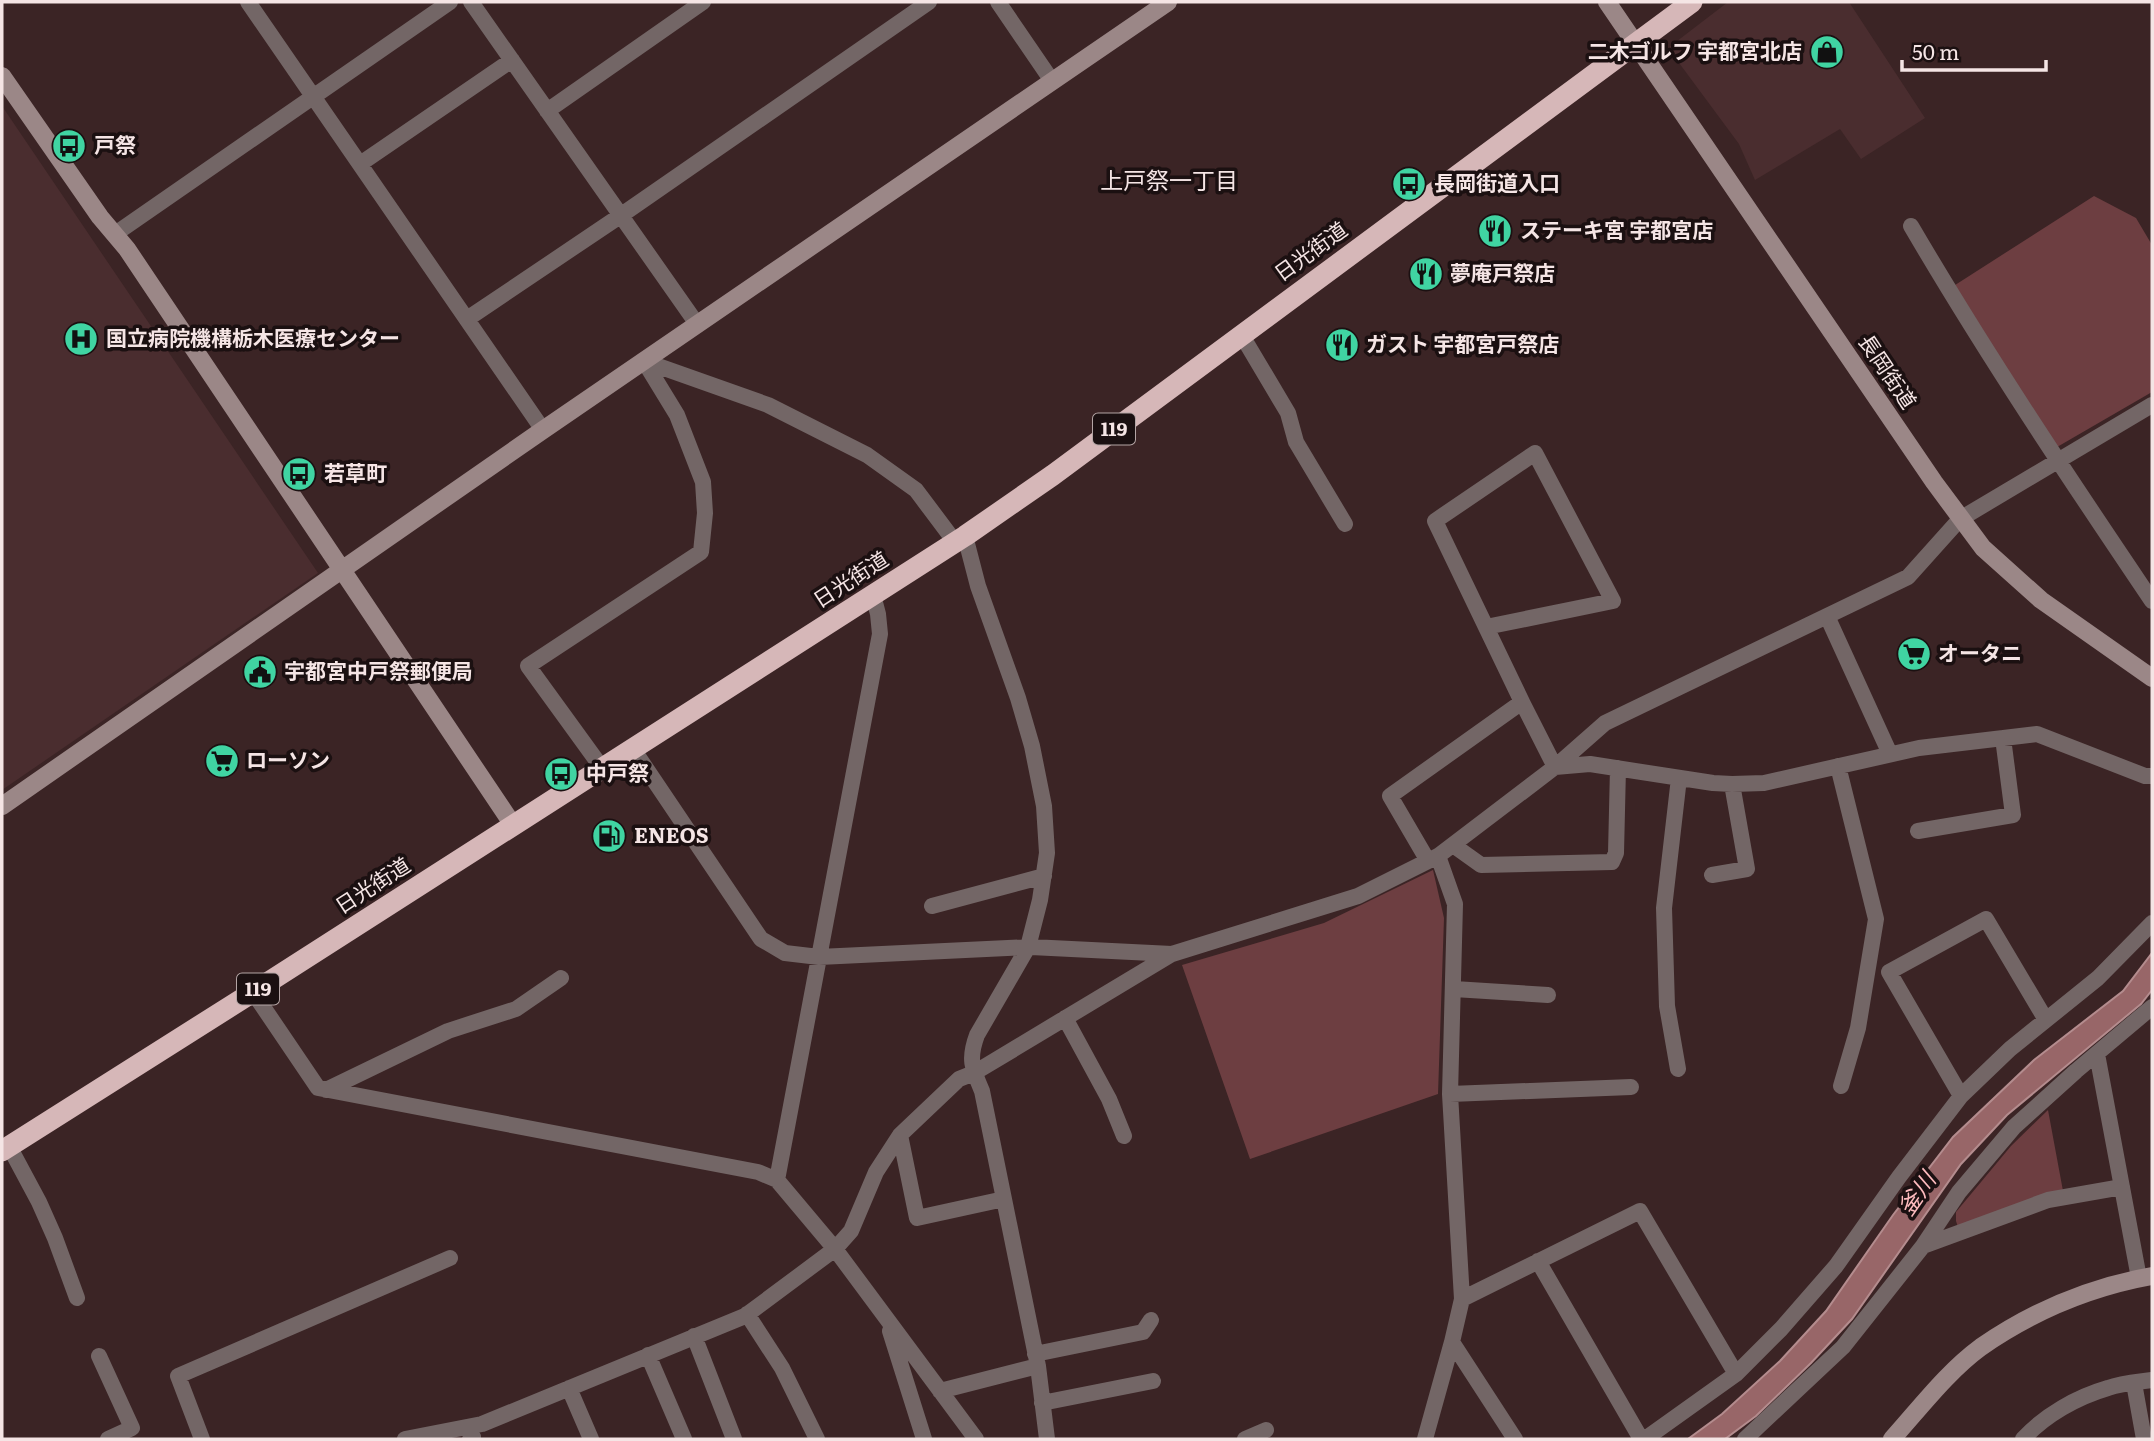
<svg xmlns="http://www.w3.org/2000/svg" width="2154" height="1441" viewBox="0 0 2154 1441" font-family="Literata,'Noto Sans JP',serif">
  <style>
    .built { fill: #4a2d2f }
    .green { fill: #6d3e41 }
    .water { fill: #986668; stroke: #b48c8e; stroke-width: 2 }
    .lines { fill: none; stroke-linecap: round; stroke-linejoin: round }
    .street { stroke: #736666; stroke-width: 16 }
    .secondary { stroke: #9b8787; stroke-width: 18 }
    .highway { stroke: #d6b7b8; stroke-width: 21 }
    .labels { text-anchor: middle; stroke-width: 7; stroke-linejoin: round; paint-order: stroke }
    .shield { fill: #1b1011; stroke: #b4a5a5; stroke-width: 2 }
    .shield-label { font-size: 19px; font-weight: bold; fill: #f5e5e5 }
    .poi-label { font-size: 21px; font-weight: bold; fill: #f5e5e5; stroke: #1b1011; text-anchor: start }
    .street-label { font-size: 21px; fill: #f5e5e5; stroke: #1b1011 }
    .neighbourhood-label { font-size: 23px; fill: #f5e5e5; stroke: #1b1011 }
    .water-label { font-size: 23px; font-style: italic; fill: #fdbbbe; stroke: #1b1011 }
  </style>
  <rect width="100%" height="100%" fill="#3b2425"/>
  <!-- built -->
  <path class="built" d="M1728,2H1849L1925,118L1861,159L1840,129L1755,180L1739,144L1668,48Z
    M2,106L318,573L2,790Z"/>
  <!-- green -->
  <path class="green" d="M2094,196L2136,218L2152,245V392L2045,454L1952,287Z
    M1433,870L1444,918L1438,1094L1250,1159L1182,965L1324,923Z
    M2048,1110L2063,1191L1958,1227L1956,1221V1212L2011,1146Z"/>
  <!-- water -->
  <path class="water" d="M2152,953V990L2141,1004L2007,1115L1961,1164L1852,1319L1811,1363L1756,1416L1725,1439H1688L1722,1414L1780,1361L1826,1311L1893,1215L1953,1137L2034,1060L2123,991Z"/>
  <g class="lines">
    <!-- street -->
    <path class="street" d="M248,2L543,430
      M471,2L697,324
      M998,2L1052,81
      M547,111L703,2
      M360,164L512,60
      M1911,226C1986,354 2069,478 2152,601
      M115,234L450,2
      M467,319L620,216L929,2
      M1241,334L1288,413L1296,442L1345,524
      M644,361L768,405L867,455L916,490L955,542
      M965,536L978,586L1018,698L1032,746L1044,806L1047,853L1040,900L1028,947L977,1035C968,1059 972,1068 982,1091L1038,1366L1047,1439
      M873,595L878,614L880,634L777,1180L835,1249L976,1439
      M1827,616L1890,754
      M1486,627L1613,601L1535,453L1435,521L1522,702
      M633,749L761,939L785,953L819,957L1031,947L1172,954
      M1838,766L1876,919L1858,1028L1841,1086
      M602,768L528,666L701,552L705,513L703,482L677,415L644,361
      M1918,831L2013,815L2003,738
      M1453,845L1481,865L1612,862L1616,853L1618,768
      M1438,856L1455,904L1450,1094L1462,1299
      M1428,861L1390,796L1522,702L1555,767L1605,723L1908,577L1960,519L2152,405
      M1712,875L1747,869L1732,784
      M932,906L1044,876
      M1454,989L1548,995
      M253,992L318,1088L758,1172L777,1180
      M1065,1018L1109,1099L1124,1136
      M2097,1054L2139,1278
      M1678,1069L1667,1006L1664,908L1679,778
      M326,1090L448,1031L516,1009L561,978
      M1450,1094L1631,1087
      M1961,1096L1889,972L1986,919L2046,1020
      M900,1135L917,1218L1004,1199
      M9,1146L39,1202L55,1238L77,1298
      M1923,1246L2048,1200L2122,1187
      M1538,1261L1641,1439
      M747,1314L782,1368L817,1439
      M890,1331L924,1439
      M694,1336L734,1439
      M1035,1354L1143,1332L1151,1320
      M648,1355L684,1439
      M99,1356L132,1428L108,1439
      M2134,1383L2144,1439
      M569,1388L591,1439
      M940,1391L1038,1366
      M1042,1403L1153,1381
      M202,1439L178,1376L450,1258
      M405,1439L482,1424L745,1316L835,1249L851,1231L876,1172L900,1135L959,1079L974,1073L1172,954L1358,896L1438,856L1555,767L1590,764L1713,783L1732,784L1764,783L1919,748L2037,734L2145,776H2152
      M470,1439L473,1437
      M1245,1439L1266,1430
      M1425,1439L1452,1342
      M1515,1439L1452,1342L1462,1299L1640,1211L1736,1374
      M1645,1439L1736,1374L1781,1329L1836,1266L1899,1177L1961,1096L2010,1049L2098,978L2152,923
      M1745,1439L1843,1347L1923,1246L1959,1192L2014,1127L2076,1071L2152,1007
      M2023,1439C2045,1415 2077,1397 2108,1388C2122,1383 2138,1382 2152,1380"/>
    <!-- secondary -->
    <path class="secondary" d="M1607,2L1934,482L1983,548L2041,600L2152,678
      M2,76L100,217L127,249L513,825
      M2,806L543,430L1168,2
      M1892,1439C1920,1408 1947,1372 1981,1347C2033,1311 2091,1287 2152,1276"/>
    <!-- highway -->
    <path class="highway" d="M2,1151L253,992L965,536L1053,475L1692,2"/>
  </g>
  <!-- icons -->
  <defs>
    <g id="shop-disc" transform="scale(1.75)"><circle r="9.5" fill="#40d4a2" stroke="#1b1011"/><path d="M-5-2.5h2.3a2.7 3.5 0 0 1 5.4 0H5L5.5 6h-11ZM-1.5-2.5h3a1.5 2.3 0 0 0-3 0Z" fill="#111"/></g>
    <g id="bus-disc" transform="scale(1.75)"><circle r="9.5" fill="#40d4a2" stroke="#1b1011"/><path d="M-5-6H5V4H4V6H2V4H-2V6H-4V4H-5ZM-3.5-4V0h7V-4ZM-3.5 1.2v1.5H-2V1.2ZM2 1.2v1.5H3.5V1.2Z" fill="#111"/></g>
    <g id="restaurant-disc" transform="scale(1.75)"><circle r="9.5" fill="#40d4a2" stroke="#1b1011"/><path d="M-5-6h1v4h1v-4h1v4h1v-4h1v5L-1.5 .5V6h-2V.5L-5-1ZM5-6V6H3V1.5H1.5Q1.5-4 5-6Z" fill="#111"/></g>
    <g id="hospital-disc" transform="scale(1.75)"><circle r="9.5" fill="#40d4a2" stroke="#1b1011"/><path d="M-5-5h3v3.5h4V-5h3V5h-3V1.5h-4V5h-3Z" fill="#111"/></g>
    <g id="supermarket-disc" transform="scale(1.75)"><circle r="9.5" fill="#40d4a2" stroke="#1b1011"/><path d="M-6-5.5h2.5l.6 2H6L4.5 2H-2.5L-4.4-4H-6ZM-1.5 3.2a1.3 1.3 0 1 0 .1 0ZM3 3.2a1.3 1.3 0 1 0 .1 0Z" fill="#111"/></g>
    <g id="civic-disc" transform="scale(1.75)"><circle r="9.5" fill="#40d4a2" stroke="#1b1011"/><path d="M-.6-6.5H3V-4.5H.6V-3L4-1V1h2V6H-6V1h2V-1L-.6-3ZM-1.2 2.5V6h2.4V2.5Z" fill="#111"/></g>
    <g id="fuel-disc" transform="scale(1.75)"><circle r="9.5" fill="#40d4a2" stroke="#1b1011"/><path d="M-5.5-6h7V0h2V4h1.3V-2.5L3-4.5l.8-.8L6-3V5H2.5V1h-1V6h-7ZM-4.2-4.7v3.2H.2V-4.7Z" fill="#111"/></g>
  </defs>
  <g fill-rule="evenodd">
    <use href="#shop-disc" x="1827" y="52"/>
    <use href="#bus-disc" x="69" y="146"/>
    <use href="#bus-disc" x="1409" y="184"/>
    <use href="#restaurant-disc" x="1495" y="231"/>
    <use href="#restaurant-disc" x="1426" y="274"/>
    <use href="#hospital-disc" x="81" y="339"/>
    <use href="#restaurant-disc" x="1342" y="345"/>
    <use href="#bus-disc" x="299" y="474"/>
    <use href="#supermarket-disc" x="1914" y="654"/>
    <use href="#civic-disc" x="260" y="672"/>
    <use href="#supermarket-disc" x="222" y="761"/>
    <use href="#bus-disc" x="561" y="774"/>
    <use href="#fuel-disc" x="609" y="836"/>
  </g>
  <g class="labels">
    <!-- shield labels -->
    <g class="shield">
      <rect x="1093" y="413.5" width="42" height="31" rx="5"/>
      <rect x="237" y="973.5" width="42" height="31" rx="5"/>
    </g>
    <g class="shield-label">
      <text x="1114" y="436">119</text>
      <text x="258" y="996">119</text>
    </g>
    <!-- poi labels -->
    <g class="poi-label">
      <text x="1802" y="59" text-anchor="end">二木ゴルフ 宇都宮北店</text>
      <text x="94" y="153">戸祭</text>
      <text x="1434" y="191">長岡街道入口</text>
      <text x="1520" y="238">ステーキ宮 宇都宮店</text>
      <text x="1450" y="281">夢庵戸祭店</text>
      <text x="106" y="346">国立病院機構栃木医療センター</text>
      <text x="1366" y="352">ガスト 宇都宮戸祭店</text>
      <text x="324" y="481">若草町</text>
      <text x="1938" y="661">オータニ</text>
      <text x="284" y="679">宇都宮中戸祭郵便局</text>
      <text x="246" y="768">ローソン</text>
      <text x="586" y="781">中戸祭</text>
      <text x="634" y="843">ENEOS</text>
    </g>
    <!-- street labels -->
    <g class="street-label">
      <text transform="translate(1311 252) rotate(-36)" y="7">日光街道</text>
      <text transform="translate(1887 372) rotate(56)" y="7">長岡街道</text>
      <text transform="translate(851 580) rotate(-33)" y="7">日光街道</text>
      <text transform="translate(373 886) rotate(-33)" y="7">日光街道</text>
    </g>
    <!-- neighbourhood labels -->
    <g class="neighbourhood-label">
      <text x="1169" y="189">上戸祭一丁目</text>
    </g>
    <!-- water labels -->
    <g class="water-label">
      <text transform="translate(1917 1194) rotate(-55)" y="8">釜川</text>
    </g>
  </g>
  <!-- border -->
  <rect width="2154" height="1441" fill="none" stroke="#f5e5e5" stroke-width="7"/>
  <!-- scale -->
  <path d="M1902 60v10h144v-10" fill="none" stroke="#f5e5e5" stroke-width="3.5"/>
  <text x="1912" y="60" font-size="21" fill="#f5e5e5" stroke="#1b1011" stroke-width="5" paint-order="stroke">50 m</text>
</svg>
